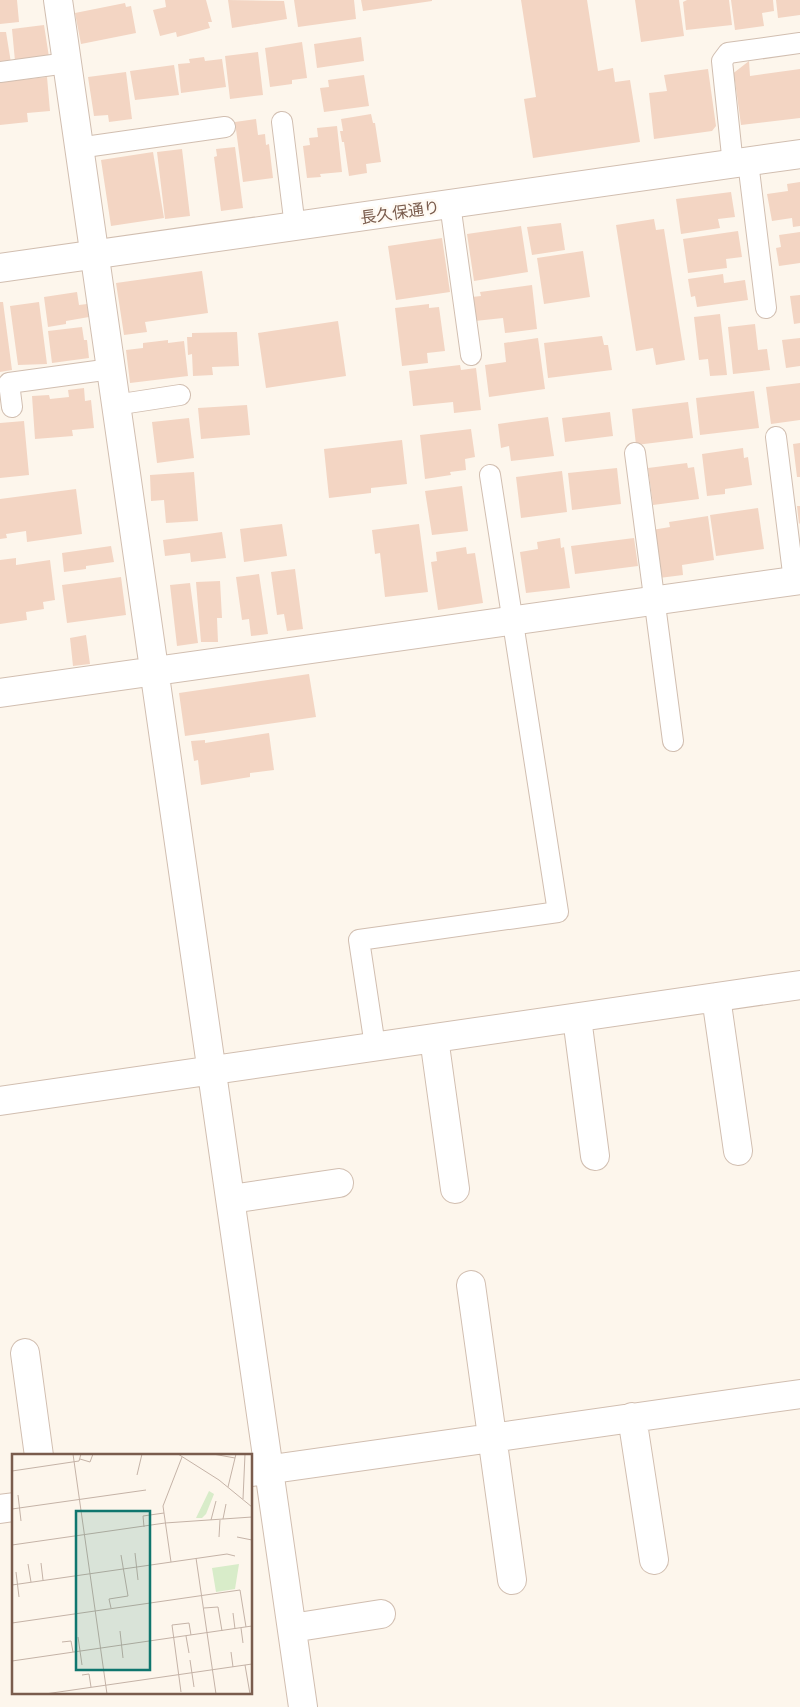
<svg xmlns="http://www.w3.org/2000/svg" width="800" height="1707" viewBox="0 0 800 1707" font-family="Karla,'Noto Sans JP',sans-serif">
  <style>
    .building { fill: #f3d5c3 }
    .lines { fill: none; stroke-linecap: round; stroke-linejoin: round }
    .service-casing { stroke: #d1beb0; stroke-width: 22 }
    .minor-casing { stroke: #d1beb0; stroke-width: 30 }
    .tertiary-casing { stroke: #d1beb0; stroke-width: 30 }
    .service { stroke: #fff; stroke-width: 20 }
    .minor { stroke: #fff; stroke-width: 28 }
    .tertiary { stroke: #fff; stroke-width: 28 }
    .labels { text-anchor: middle; stroke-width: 5; stroke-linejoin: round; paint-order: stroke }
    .street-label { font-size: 16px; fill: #7a5c4d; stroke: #fffaf3 }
    .inset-road { fill: none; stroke: #c5b3a7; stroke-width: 1 }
    .view { fill: #0f766e; fill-opacity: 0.15; stroke: #0f766e; stroke-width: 2.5 }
    .inset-edge { fill: none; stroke: #7a5c4d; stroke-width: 2.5 }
  </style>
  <rect width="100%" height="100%" fill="#fdf6ec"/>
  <!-- building -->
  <path class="building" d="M0,0H17L19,22L0,24Z
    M165,0H206L212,22H208L210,28L177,37L176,32L160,36L153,10L166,7Z
    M228,0L284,1L287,19L232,28Z
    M294,0H354L356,19L298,27Z
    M361,0H432V1L363,11Z
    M521,0H587L598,71L613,68L615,82L630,80L640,142L533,158L524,99L536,97Z
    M635,0H679L684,36L641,42Z
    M687,0H729L732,25L686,30L683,2Z
    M731,0H773L774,11L762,13L764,26L735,30Z
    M776,0H800V15L778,18Z
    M125,3L126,7L131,6L136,33L81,44L75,13Z
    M44,25L49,57L15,61L12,29Z
    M0,32H6L11,63L0,64Z
    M361,37L364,61L317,68L314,44Z
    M302,42L307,78L292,80V84L270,87L265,48Z
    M258,52L263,95L230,99L225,56Z
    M204,57L205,61L222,59L226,87L181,93L178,64L190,63L189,59Z
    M749,61L750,76L800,69V118L741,125L735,81H731V75Z
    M174,65L179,95L135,100L130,71Z
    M708,69L716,126L712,131L654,139L649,93L667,91L664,75Z
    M126,72L132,119L109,122L108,115L94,116L88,77Z
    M364,75L369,106L324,112L320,88L329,87L328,80Z
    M47,77L50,111L27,113L28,122L0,125V82Z
    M371,114L373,123H375L381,162L366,164L367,173L349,176L344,142H342L340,131H343L341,119Z
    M256,119L258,135L265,134L266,145L269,144L273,178L243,182L235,122Z
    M337,126L342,172L320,174L321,177L307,178L303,146L310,145L309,138L318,137L317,128Z
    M235,147L243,208L221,211L214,157L217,156L216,149Z
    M182,149L190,216L165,219L157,152Z
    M153,152L164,218L111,226L101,160Z
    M800,182V226L793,227L792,218L772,221L767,194L788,191L787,184Z
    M731,192L735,217L718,219L720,228L681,234L676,199Z
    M654,219L656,230L664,229L685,360L656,365L653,348L636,351L616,225Z
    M561,223L565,250L532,255L527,227Z
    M521,226L528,272L474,281L467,234Z
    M738,231L742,257L726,259L727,268L688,273L683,239Z
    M800,232V263L779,266L776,248L781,247L779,235Z
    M442,238L450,292L396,300L388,246Z
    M583,251L590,297L544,304L537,258Z
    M202,271L208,313L145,322L147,332L124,335L116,283Z
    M723,274L724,283L745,280L748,300L697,307L695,296L691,297L688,279Z
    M532,285L537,329L505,333L503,318L475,321L472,297L481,296L480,292Z
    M77,292L79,305L87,304L89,317L66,321V324L48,327L44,297Z
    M800,295V323L794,324L790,296Z
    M0,302H3L12,370L0,372Z
    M39,302L47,364L18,365L10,306Z
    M429,304V308L439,307L445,351L427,353L428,363L402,366L395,308Z
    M720,314L727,375L710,376L708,359L699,360L694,317Z
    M338,321L346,376L266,388L258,333Z
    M755,324L758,350L767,349L770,370L733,374L728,327Z
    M82,327L84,340H87L89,358L52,363L48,331Z
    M237,332L239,366L212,367L213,375L193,376L192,354L188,355L187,337H192V333Z
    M602,336L604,345H608L612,370L548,378L544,343Z
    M538,338L545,389L489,397L485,365L506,362L504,343Z
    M800,338V366L786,368L782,340Z
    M168,340V343L184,341L188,376L130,383L126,350L143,348V343Z
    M460,365L461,370L476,368L481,410L454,413L453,402L413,406L409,371Z
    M800,383V420L771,424L766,387Z
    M84,388L85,401L91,400L94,428L72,430L73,436L35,439L32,396L49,395L50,399L69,397L68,390Z
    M754,391L759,428L700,435L696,398Z
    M688,402L693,438L636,445L632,409Z
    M247,405L250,435L201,439L198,408Z
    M610,412L613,436L565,442L562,418Z
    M548,417L554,456L511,461L509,446L501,448L498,424Z
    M189,418L194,458L157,463L152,422Z
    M24,421L29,475L0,478V423Z
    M471,429L475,457L465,459L466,470L450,472L451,475L425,479L420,435Z
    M402,440L407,484L371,488V493L329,498L324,449Z
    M800,443V477H797L793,444Z
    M743,448L744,458L748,457L752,485L725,489V494L707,496L702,454Z
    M687,463L688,468L694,467L699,499L653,505L648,468Z
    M617,468L621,504L572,510L568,473Z
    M562,471L567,512L521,518L516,477Z
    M194,472L198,521L166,523L164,500L151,501L150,475Z
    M462,486L468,531L432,535L425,491Z
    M76,489L82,534L27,542L26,531L6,534L7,538L0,539V499Z
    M797,506H800V523L799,524Z
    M758,508L764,549L716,556L710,515Z
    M708,516L714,560L682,565L683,575L659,578L652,530L670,527L669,522Z
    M282,524L287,556L244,562L240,529Z
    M419,524L428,592L385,597L380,553L375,554L372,530Z
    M222,532L226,558L191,562L190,553L165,556L163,540Z
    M560,538L561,548L564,547L570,588L526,593L520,552L538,549L537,542Z
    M634,538L638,566L575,574L571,546Z
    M111,546L114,562L86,566V569L64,572L62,553Z
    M466,547L467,554L475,553L483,603L438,610L431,562L437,561L436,552Z
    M16,558V565L50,560L55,600L43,602L44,609L26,612L27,620L0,624V560Z
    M295,569L303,629L287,631L284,614L277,615L271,572Z
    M259,574L268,634L251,636L249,619L242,620L236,577Z
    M121,577L126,615L67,623L62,585Z
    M220,581L222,618H217L218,642H201L196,582Z
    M190,583L198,643L177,646L170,585Z
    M86,635L90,664L73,666L70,638Z
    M309,674L316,717L185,736L179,693Z
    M269,733L274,770L250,773V777L201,785L198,760L194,761L191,741L205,740V743Z"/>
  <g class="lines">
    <!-- service casing -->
    <g class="service-casing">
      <path id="service" d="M0,72L67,63
        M282,122L295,227
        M78,148L225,127
        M748,162L766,308
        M733,165L722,61L728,53L800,43
        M450,204L471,355
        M115,405L180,395
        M12,407L9,383L111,369
        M776,437L794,581
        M635,453L673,741
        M375,1046L359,940L558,912L490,475"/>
    </g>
    <!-- minor casing -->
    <g class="minor-casing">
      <path id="minor" d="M58,0L303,1707
        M0,693L800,580
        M716,997L738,1151
        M577,1018L595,1156
        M434,1038L455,1189
        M0,1101L800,985
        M231,1199L339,1183
        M471,1285L512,1580
        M25,1353L39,1456
        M632,1417L654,1560
        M252,1472L800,1394
        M0,1509L14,1507
        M292,1628L381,1614"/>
    </g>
    <!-- tertiary casing -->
    <g class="tertiary-casing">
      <path id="tertiary" d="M0,268L800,154"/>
    </g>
    <!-- service -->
    <use href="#service" class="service"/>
    <!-- minor -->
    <use href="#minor" class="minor"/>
    <!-- tertiary -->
    <use href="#tertiary" class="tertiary"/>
  </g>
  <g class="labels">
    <!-- street labels -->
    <g class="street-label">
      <text transform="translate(400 212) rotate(-8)" y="6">長久保通り</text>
    </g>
  </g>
  <!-- overview -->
  <g transform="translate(12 1454)">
    <rect width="240" height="240" fill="#fdf6ec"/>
    <path d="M197,37L202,40L194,60L190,64H184ZM227,110L223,135L204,138L200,114Z" fill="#d8ecc9"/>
    <path class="inset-road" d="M61,0L95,240M166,0L207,26L240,53M201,0L223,4M68,5L78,8L81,0M0,17L67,7L69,0M125,21L130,0M216,33L224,0M6,41L9,67M231,45L233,0M0,55L134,36M211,65L214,50M199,66L204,47M132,73L131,62L152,59M207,83L208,66M225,83L240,86M0,91L153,69L240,63M123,99L126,126M184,104L204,240M159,108L151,52L170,3M29,109L31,126M16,110L19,128M4,118L7,143M0,131L215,100L223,102M99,154L97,145L116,142L109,101M192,154L206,153L210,177M221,159L223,175M0,169L228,136L234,173M229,174L231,189M108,177L111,204M174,182L177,199M66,183L70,211M50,188L59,187L61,198M219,198L221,213M178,206L182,233M0,207L240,172M233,211L238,240M70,221L77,220L79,233M169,238L160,171L177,169L179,181M33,240L240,210"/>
    <path class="view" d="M64,57H138V216H64Z"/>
    <rect width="240" height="240" class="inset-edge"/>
  </g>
</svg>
